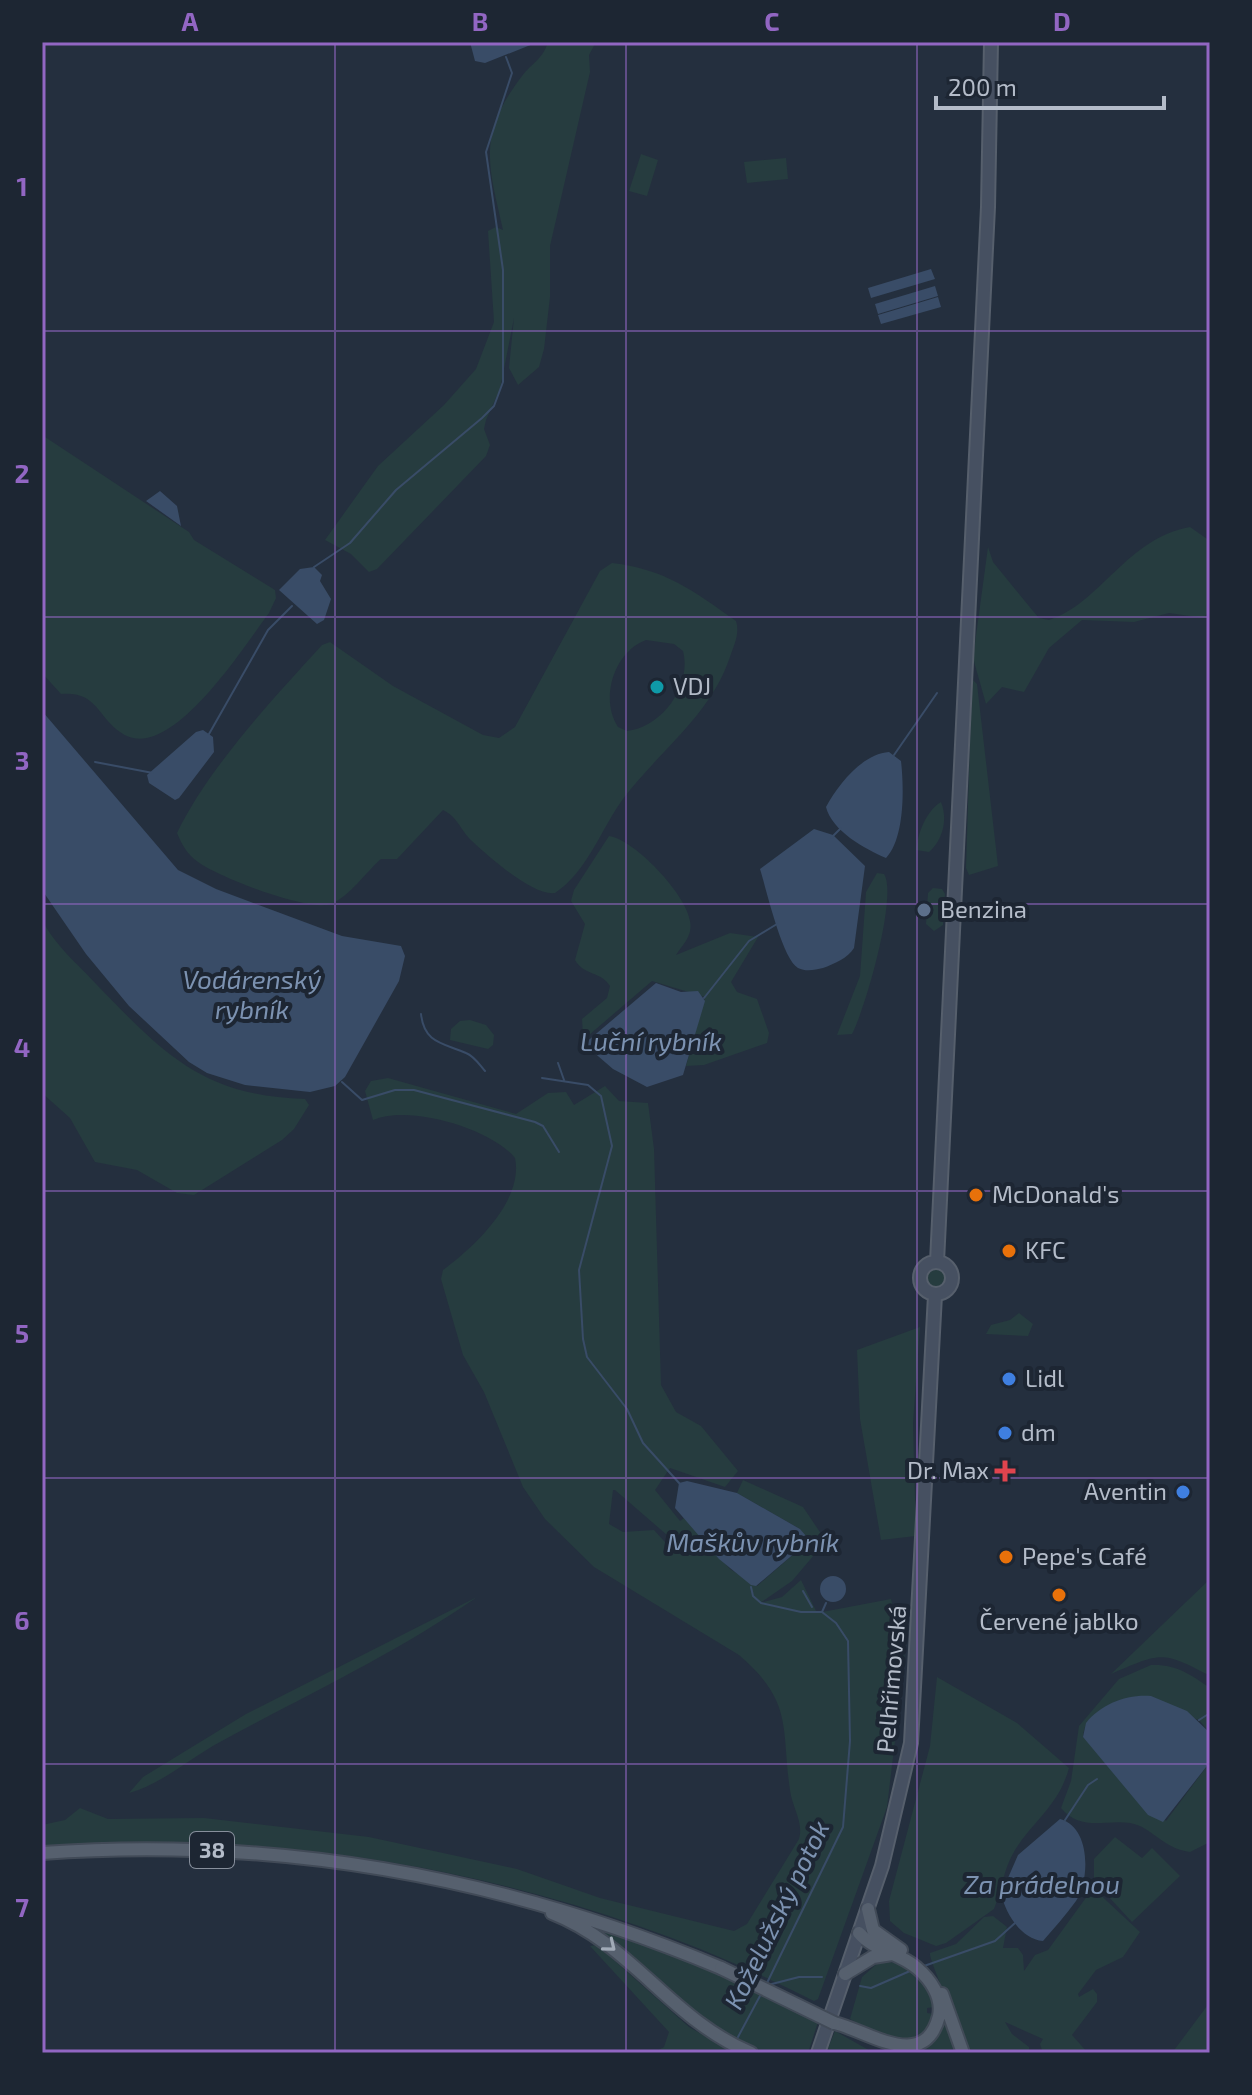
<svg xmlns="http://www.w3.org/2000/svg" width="1252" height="2095" viewBox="0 0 1252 2095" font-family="'Exo 2',sans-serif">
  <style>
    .green { fill: #263c3f; fill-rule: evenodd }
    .water { fill: #394c67 }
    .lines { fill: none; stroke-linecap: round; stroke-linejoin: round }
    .stream { stroke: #394c67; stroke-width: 2 }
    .secondary-casing { stroke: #565f6c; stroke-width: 16 }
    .primary-casing { stroke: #414a57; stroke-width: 16 }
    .secondary { stroke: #465061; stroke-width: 12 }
    .primary { stroke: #56606e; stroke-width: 12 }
    .primary-bridge-casing { stroke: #414a57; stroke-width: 16; stroke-linecap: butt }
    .primary-bridge { stroke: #56606e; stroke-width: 12 }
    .oneway { stroke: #a1aab7 }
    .grid { fill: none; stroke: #9266c3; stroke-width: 2; stroke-opacity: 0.55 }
    .culture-dot { fill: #0f9aa8; stroke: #1d2633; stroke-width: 3 }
    .service-dot { fill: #5c6f8a; stroke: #1d2633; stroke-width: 3 }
    .food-dot { fill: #e8710a; stroke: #1d2633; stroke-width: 3 }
    .shop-dot { fill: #3f7fe0; stroke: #1d2633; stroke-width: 3 }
    .health-dot { fill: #e0444e; stroke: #1d2633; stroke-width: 3 }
    .labels { text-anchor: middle; stroke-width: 8; stroke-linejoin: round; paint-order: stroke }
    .shield { fill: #1d2633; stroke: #878f9c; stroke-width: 2 }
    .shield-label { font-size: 22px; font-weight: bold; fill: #b4bcc9 }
    .poi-label { font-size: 24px; fill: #b4bcc9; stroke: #1d2633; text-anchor: start }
    .street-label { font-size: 24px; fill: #b4bcc9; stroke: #1d2633 }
    .water-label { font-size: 26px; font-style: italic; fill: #7c92b1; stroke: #1d2633 }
    .neatline { fill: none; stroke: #9266c3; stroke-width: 3 }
    .grid-label { font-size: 26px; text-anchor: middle; font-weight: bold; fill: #9266c3 }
  </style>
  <rect width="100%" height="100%" fill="#242f3e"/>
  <!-- green -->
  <path class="green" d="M548,42H596L589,55L590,72L550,246V297L544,349L539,367L518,385L509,368L514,318L500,389L486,420L484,429L490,445L486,456L377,569L369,572L351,554L325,540L378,466L444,405L476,369L494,322L488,231L496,227L503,230C488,163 477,135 522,76C532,63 543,59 548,42Z
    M641,154L658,160L647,196L629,191Z
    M786,158L788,179L747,183L744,162Z
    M42,435L189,532L194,540L275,590L276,598L269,613C246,643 168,769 120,732C96,715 97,691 61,694L42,673Z
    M1190,527L1210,541V609L1204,618L1169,613L1134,622L1082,620L1049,648L1024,692L1002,687L986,704L973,658L988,547L993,562L1033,611L1039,618L1049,620C1100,604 1127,538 1190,527Z
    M612,563C665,569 694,591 736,621C740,634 734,645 730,657C710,716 660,750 623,799C601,829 587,872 555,893C533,896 489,857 472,841C460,830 458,817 443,810L397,859H381C366,872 350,896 331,904C309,912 218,877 198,862C187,854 182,845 177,833C209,767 272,700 322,645L330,642L393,686L483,735L499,738L515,727L600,571ZM646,640L674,644L683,651C692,686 662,727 627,731L618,727C599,698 615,651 646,640Z
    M972,679L977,684L998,866L969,875L966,868Z
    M941,802C948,819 943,840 929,852L916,850C918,833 926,811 941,802Z
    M609,836C634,839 687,895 690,921C693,936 683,944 676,955L730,933L758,937L731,982L737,992L757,999L769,1033L767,1043L704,1065L686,1066L705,997L652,981L589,1035L583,1036L582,1019L607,998L610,986C601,971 584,976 575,960L585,924L571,901L574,890Z
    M877,873L884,874C898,895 865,1010 852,1034L837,1035L860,976L866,892Z
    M933,888L942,889L945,894L943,925L934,931L926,924L928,893Z
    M42,919C53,944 79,965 97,985C164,1054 203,1096 305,1099L309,1105L294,1129L282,1140L194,1195L177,1193L137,1170L95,1162L70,1118L42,1093Z
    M470,1020L486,1025L494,1035L493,1045L488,1049L450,1040L451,1029L460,1021Z
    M388,1078L516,1114L548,1093L566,1092L574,1105L605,1086L619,1101L648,1103L654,1149L661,1385L676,1412L701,1426L738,1471L725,1487L670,1468L655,1490L680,1521L684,1518L730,1569L757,1586L803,1546L800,1529L737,1493L743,1480L803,1507L826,1541L792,1581L760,1603L782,1597L801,1580L817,1613L891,1599L905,1658L887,1807L818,1999L814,2001C651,1917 462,1864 279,1848C201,1841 121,1844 42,1848V1825L65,1820L80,1808L108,1819L204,1818L369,1837L517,1869L600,1898L734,1931L747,1924L799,1839C804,1823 792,1807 790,1790C781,1728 794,1702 739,1655L594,1567L545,1519L523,1487L484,1392L463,1355L441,1279L443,1270C473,1248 524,1201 515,1158C491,1128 408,1104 373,1120L365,1091L371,1081ZM613,1490H615L682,1548L674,1552L654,1530L623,1532L609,1524Z
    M925 1278a11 11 0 1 1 22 0a11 11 0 1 1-22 0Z
    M1019,1313L1033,1324L1028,1336L986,1334L991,1325L1010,1320Z
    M920,1327L913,1423L916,1536L881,1540L860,1419L857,1350Z
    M1210,1579V1676C1161,1650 1161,1653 1111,1674Z
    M477,1597C397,1653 306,1695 220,1742C190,1758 162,1784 129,1793L143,1777L246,1714Z
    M1151,1665C1176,1664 1190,1674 1210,1688V1733L1199,1720L1132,1697C1113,1703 1084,1713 1083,1737L1166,1821L1210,1762V1842L1190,1852C1161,1848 1153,1827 1130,1823C1105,1819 1081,1832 1061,1808L1071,1781L1079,1726L1119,1679Z
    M937,1677L1017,1723L1069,1768C1059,1805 1034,1820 1015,1850C1003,1870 1002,1889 994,1909L946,1943L936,1946L904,1933L890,1921L889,1901L930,1746Z
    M1115,1837L1142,1858L1152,1848L1180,1876L1132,1922L1094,1881V1859Z
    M1093,1888L1140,1932L1123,1957L1096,1970L1078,1994L1079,1997L1093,1989L1097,1994V2002L1072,2035L1088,2053H1043L1040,2044L1043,2039L1005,2022L1012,2034L1029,2047V2053H970C964,2038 928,1959 930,1953L956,1944L984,1917L993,1916L1007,1927L1003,1948H1018L1023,1955L1024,1971L1035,1955L1048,1950Z
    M594,1926L707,1968L818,2022L808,2053H763L706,2025Z
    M597,1945L689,2027L729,2050L728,2053H653L664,2047L669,2032L590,1946Z
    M879,1962C910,1960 927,1980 935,2007L927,2008V2013L935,2014C919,2057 879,2036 850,2019L862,1977Z
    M1210,2002V2053H1172Z
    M947,2018L958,2053H900L928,2044Z
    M835,2031L874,2053H826Z"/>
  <!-- water -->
  <path class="water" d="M470,42H538L485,63L475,61Z
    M931,269L935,279L871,298L868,288Z
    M935,286L938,296L878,314L875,304Z
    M938,297L941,307L881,324L878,315Z
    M160,491L177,506L181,526L146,501Z
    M314,567L322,575L320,581L331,599L324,620L317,624L279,590L300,569Z
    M42,711L178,870L216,889L342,936L401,946L405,956L399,981L345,1077L335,1086L310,1092L245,1085L207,1073L189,1062L129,1006L86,954L42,890Z
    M203,730L213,737L214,752L179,798L175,800L149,783L147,775L196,732Z
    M889,752L901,761C904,787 905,838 886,858C865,849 832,831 826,807C838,785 862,754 889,752Z
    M814,829L833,835L865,866L854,948C848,958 834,964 823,968C815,970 806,972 798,968C782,959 766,888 760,869Z
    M656,983L681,992L698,991L705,1001L683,1075L647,1087L613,1069L584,1044Z
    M687,1481L737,1493L800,1529L806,1536L803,1546L756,1586L751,1585L719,1559L675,1508L679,1483Z
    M820 1589a13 13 0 1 1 26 0a13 13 0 1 1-26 0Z
    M1151,1696L1187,1711L1210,1733V1762L1163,1822L1148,1815L1083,1737L1086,1723C1101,1704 1127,1694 1151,1696Z
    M1060,1819C1091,1827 1090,1880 1076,1901C1066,1915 1054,1928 1043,1941C1021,1939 1006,1914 1001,1894L1018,1855Z"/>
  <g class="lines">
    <!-- stream -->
    <path class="stream" d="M314,567L350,543L396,490L482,418L494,406L503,382V270L486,152L512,73L506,57
      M209,734L268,630L292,606
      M894,755L937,693
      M95,762L153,773
      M831,838L841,828
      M704,998L749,941L777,924
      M421,1014C424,1043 443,1043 466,1053C474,1056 479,1064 485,1071
      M558,1063L564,1080
      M542,1078L588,1085L601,1096L612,1146L579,1270L583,1339L587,1357L627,1409L643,1443L680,1484
      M342,1082L362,1100L395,1090H414L535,1122L543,1126L559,1152
      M751,1587L753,1596L761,1603L801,1612H822L836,1623L848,1641L850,1741L843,1827L766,1985
      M803,1591L812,1607
      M822,1612L826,1603
      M1199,1720L1210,1713
      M1065,1820L1088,1785L1097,1779
      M924,1966L995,1941L1015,1923
      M768,1985L799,1977H822
      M860,1986L871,1988L910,1971
      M738,2037L761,1994"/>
    <!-- secondary casing -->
    <g class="secondary-casing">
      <path id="secondary" d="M920 1278a16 16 0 1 1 32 0a16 16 0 1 1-32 0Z
        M937,1262L988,207L991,42
        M818,2053L882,1866L911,1743L935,1295"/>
    </g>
    <!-- primary casing -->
    <g class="primary-casing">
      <path id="primary" d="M42,1853C277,1836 504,1877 721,1968
        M868,1909L873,1930L901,1950
        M552,1913C633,1945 670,2019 751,2053
        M845,1974L873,1957L892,1954
        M942,1994L963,2053
        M834,2023C867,2030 924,2074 939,2016C943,1997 930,1979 917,1968C899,1952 874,1951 859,1933"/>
    </g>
    <!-- secondary -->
    <use href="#secondary" class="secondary"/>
    <!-- primary -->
    <use href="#primary" class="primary"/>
    <!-- primary-bridge casing -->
    <g class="primary-bridge-casing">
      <path id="primary-bridge" d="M721,1968L834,2023"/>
    </g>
    <!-- primary-bridge -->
    <use href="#primary-bridge" class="primary-bridge"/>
  </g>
  <!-- one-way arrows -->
  <defs><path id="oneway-chevron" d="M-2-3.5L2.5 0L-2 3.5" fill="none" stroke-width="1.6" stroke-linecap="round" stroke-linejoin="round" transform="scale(2)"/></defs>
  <use class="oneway" href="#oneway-chevron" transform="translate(610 1946) rotate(39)"/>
  <!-- grid -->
  <path class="grid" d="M335,42V2053M626,42V2053M917,42V2053M42,331H1210M42,617H1210M42,904H1210M42,1191H1210M42,1478H1210M42,1764H1210"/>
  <!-- markers -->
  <circle class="culture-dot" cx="657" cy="687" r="8"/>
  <circle class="service-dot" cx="924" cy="910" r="8"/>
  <g class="food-dot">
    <circle cx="976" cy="1195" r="8"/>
    <circle cx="1009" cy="1251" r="8"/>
    <circle cx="1006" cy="1557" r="8"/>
    <circle cx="1059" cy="1595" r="8"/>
  </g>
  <g class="shop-dot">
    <circle cx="1009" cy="1379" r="8"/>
    <circle cx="1005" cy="1433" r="8"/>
    <circle cx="1183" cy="1492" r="8"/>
  </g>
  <path class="health-dot" d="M1001 1459h8v8h8v8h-8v8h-8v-8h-8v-8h8z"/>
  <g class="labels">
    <!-- shield labels -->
    <rect class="shield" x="190" y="1832" width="44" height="36" rx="6"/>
    <g class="shield-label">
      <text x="212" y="1858">38</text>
    </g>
    <!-- poi labels -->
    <g class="poi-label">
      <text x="673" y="695">VDJ</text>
      <text x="940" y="918">Benzina</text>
      <text x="992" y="1203">McDonald's</text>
      <text x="1025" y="1259">KFC</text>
      <text x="1025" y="1387">Lidl</text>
      <text x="1021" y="1441">dm</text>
      <text x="989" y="1479" text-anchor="end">Dr. Max</text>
      <text x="1167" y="1500" text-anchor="end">Aventin</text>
      <text x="1022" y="1565">Pepe's Café</text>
      <text x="1059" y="1630" text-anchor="middle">Červené jablko</text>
    </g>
    <!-- street labels -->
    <g class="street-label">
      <text transform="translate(892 1679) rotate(-85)" y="8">Pelhřimovská</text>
    </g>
    <!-- water labels -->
    <g class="water-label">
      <text x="252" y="989">Vodárenský<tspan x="252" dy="30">rybník</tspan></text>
      <text x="651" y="1051">Luční rybník</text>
      <text x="753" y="1552">Maškův rybník</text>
      <text x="1042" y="1894">Za prádelnou</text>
      <text transform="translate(777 1915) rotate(-64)" y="9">Koželužský potok</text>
    </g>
  </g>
  <!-- border -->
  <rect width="1252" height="2095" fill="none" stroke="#1d2633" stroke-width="88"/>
  <!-- scale -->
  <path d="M936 96v12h228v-12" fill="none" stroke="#b4bcc9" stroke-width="4"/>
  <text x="948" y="96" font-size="24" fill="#b4bcc9" stroke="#1d2633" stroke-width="6" paint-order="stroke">200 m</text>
  <rect x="44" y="44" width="1164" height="2007" class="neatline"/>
  <g class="grid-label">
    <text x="190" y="31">A</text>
    <text x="480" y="31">B</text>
    <text x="772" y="31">C</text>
    <text x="1062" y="31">D</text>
    <text x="22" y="196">1</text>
    <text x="22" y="483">2</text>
    <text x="22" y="770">3</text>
    <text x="22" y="1057">4</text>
    <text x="22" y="1343">5</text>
    <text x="22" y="1630">6</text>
    <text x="22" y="1917">7</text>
  </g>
</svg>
